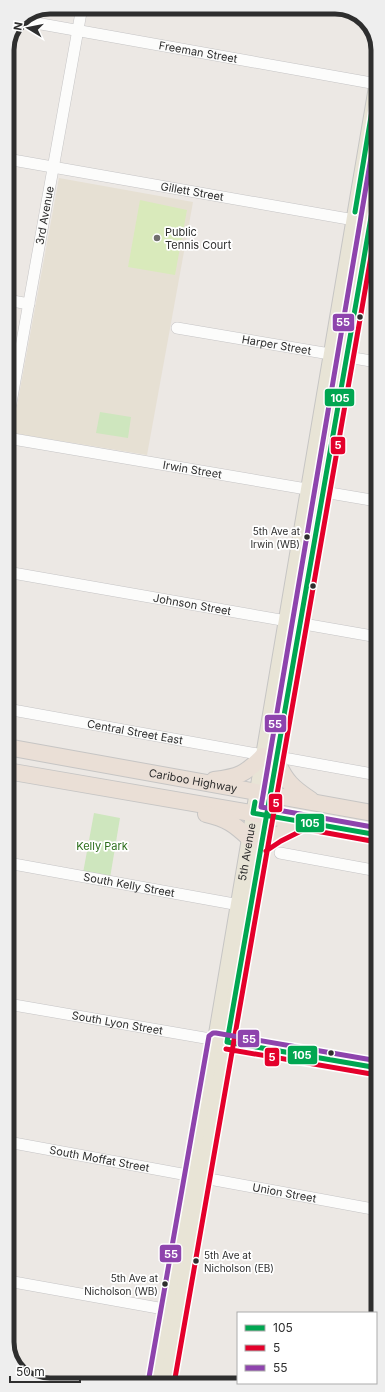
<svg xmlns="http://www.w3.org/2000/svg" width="385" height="1392" viewBox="0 0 385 1392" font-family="Inter,sans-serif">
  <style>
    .education { fill: #e6e0d3 }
    .green { fill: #cee6be }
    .pitch { fill: #d9eabb }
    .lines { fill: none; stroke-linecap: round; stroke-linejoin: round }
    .minor-casing { stroke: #c5c4c5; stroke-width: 12 }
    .major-casing { stroke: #c6c5c4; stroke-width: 16 }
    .highway-casing { stroke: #c6c5c4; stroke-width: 18 }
    .minor { stroke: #fcfcfb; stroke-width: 11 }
    .major { stroke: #e8e4d6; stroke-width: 14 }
    .highway { stroke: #eadfd6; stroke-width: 16 }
    .bus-1-casing { stroke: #fff; stroke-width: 8 }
    .bus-2-casing { stroke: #fff; stroke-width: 8 }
    .bus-3-casing { stroke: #fff; stroke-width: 8 }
    .bus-1 { stroke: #00a651; stroke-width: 5 }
    .bus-2 { stroke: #e4002b; stroke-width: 5 }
    .bus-3 { stroke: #8e44ad; stroke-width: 5 }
    .poi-dot { fill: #706f6e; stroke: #fff; stroke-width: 1.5 }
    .bus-dot { fill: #2e2e2e; stroke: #fff; stroke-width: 1.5 }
    .labels { text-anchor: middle; stroke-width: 3.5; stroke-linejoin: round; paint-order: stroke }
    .bus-label { font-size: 10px; fill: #2e2e2e; stroke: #fff; text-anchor: end }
    .street-label { font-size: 11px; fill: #2e2e2e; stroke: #fff }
    .poi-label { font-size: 11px; fill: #2e2e2e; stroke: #fff; text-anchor: start }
    .park-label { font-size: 11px; fill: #2c6e1b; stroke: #fff }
    .rim { fill: none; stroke: #2e2e2e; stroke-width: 5 }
    .line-badge { stroke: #fff; stroke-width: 1.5 }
    .badge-label { font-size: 11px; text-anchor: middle; font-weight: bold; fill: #fff }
  </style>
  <rect width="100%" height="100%" fill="#ece8e4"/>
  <!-- education -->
  <path class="education" d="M59,178L193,202L147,455L12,433Z"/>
  <!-- green -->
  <path class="green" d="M100,412L131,417L128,438L96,433Z
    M94,813L120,818L110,878L83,873Z"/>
  <!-- pitch -->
  <path class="pitch" d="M140,200L187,210L175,275L128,267Z"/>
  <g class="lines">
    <!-- minor casing -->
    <g class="minor-casing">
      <g id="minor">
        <path id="s1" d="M19,20L377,84"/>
        <path id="s2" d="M7,159L377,224"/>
        <path d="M7,300L29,304"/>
        <path id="s3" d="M177,328L377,362"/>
        <path id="s4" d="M7,425L82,7"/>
        <path id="s5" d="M7,438L377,501"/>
        <path id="s6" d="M7,572L378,637"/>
        <path id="s7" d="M7,709L263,755"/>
        <path d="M278,757L378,775"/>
        <path d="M280,853L378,871"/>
        <path id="s8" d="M8,863L245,906"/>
        <path id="s9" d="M8,1004L378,1068"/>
        <path id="s10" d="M8,1142L378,1210"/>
        <path d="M8,1281L175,1311"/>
        <path d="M376,1314L378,1306"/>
        <path d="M328,1383L333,1384"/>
      </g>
    </g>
    <!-- major casing -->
    <g class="major-casing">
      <g id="major">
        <path id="s11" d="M155,1384L192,1176L377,81"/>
        <path d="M167,1384L377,183"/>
      </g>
    </g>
    <!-- highway casing -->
    <g class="highway-casing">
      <g id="highway">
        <path id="s12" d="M7,747L378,814"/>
        <path d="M277,761C285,781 293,788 311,800"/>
        <path d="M7,771L378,835"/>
        <path d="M214,780C239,777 245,774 263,756"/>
        <path d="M206,814C227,819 234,824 249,838"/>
        <path d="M262,845L278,835L304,822"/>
      </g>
    </g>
    <!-- minor -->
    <use href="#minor" class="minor"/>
    <!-- major -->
    <use href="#major" class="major"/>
    <!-- highway -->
    <use href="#highway" class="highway"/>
    <!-- bus-1 casing -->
    <g class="bus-1-casing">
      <path id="bus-1" d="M355,212L377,81
        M255,802L253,813L378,835
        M227,1042L377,183
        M227,1042L378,1068"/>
    </g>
    <!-- bus-2 casing -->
    <g class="bus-2-casing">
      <path id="bus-2" d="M266,851L281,841L305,829L377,842
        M226,1049L377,1075
        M174,1384L377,222"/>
    </g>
    <!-- bus-3 casing -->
    <g class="bus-3-casing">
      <path id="bus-3" d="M377,122L261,807L378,828
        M148,1383L209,1036L213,1033H216L378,1061"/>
    </g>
    <!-- bus-1 -->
    <use href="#bus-1" class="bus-1"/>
    <!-- bus-2 -->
    <use href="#bus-2" class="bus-2"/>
    <!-- bus-3 -->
    <use href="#bus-3" class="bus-3"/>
  </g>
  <!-- markers -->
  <circle class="poi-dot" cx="157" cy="238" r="4"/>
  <g class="bus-dot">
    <circle cx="360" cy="317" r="3.5"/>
    <circle cx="307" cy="537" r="3.5"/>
    <circle cx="313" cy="586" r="3.5"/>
    <circle cx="331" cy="1053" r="3.5"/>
    <circle cx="196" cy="1261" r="3.5"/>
    <circle cx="165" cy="1284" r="3.5"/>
  </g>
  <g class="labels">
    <!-- bus labels -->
    <g class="bus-label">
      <text x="300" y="535">5th Ave at<tspan x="300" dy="13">Irwin (WB)</tspan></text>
      <text x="204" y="1259" text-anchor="start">5th Ave at<tspan x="204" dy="13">Nicholson (EB)</tspan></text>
      <text x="158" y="1282">5th Ave at<tspan x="158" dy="13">Nicholson (WB)</tspan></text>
    </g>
    <!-- street labels -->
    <g class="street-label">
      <text dy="4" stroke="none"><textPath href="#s1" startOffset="182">Freeman Street</textPath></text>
      <text dy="4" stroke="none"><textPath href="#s2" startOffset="188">Gillett Street</textPath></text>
      <text dy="4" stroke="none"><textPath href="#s4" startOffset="213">3rd Avenue</textPath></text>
      <text dy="4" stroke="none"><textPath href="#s3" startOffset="101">Harper Street</textPath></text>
      <text dy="4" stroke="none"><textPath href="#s5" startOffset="188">Irwin Street</textPath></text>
      <text dy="4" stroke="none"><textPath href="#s6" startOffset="188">Johnson Street</textPath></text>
      <text dy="4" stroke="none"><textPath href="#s7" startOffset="130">Central Street East</textPath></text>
      <text dy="4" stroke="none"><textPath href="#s12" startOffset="189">Cariboo Highway</textPath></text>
      <text dy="4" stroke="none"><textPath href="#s11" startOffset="540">5th Avenue</textPath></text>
      <text dy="4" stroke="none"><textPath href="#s8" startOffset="123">South Kelly Street</textPath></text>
      <text dy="4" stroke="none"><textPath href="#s9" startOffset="111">South Lyon Street</textPath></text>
      <text dy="4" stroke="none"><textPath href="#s10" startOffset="93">South Moffat Street</textPath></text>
      <text dy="4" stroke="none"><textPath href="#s10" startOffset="281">Union Street</textPath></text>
    </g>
    <!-- poi labels -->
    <g class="poi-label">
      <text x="165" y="236">Public<tspan x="165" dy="13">Tennis Court</tspan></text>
    </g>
    <!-- park labels -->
    <g class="park-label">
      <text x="102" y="850">Kelly Park</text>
    </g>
  </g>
  <!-- crop -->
  <path d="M0 0H385V1392H0ZM50 14H335A36 36 0 0 1 371 50V1342A36 36 0 0 1 335 1378H50A36 36 0 0 1 14 1342V50A36 36 0 0 1 50 14Z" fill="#eee" fill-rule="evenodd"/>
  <path class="rim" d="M50 14H335A36 36 0 0 1 371 50V1342A36 36 0 0 1 335 1378H50A36 36 0 0 1 14 1342V50A36 36 0 0 1 50 14Z"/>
  <g class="line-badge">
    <rect x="332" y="313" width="23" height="19" rx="4" fill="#8e44ad"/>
    <rect x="324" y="388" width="31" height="19" rx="4" fill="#00a651"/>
    <rect x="330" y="436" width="16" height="19" rx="4" fill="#e4002b"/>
    <rect x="264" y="714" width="23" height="19" rx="4" fill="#8e44ad"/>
    <rect x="268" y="793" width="15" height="20" rx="4" fill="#e4002b"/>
    <rect x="295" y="813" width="30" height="20" rx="4" fill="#00a651"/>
    <rect x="237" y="1029" width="23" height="19" rx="4" fill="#8e44ad"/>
    <rect x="287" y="1045" width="31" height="20" rx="4" fill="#00a651"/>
    <rect x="264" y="1047" width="16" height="20" rx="4" fill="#e4002b"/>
    <rect x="159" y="1244" width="23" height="19" rx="4" fill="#8e44ad"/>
  </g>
  <g class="badge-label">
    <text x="343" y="326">55</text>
    <text x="340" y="402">105</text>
    <text x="338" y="449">5</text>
    <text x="275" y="728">55</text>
    <text x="276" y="807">5</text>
    <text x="310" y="827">105</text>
    <text x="249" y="1043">55</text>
    <text x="302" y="1059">105</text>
    <text x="272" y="1061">5</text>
    <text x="171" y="1258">55</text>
  </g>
  <!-- legend -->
  <rect x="237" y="1312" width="140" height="72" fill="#ffffff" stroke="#ababab"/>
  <rect x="245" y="1325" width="20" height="6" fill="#00a651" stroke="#ababab"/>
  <text x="273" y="1332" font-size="12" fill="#2e2e2e">105</text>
  <rect x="245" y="1345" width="20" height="6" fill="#e4002b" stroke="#ababab"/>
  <text x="273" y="1352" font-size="12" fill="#2e2e2e">5</text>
  <rect x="245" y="1365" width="20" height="6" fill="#8e44ad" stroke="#ababab"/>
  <text x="273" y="1372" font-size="12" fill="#2e2e2e">55</text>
  <!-- north arrow -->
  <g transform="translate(28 28) rotate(280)" stroke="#ffffff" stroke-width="3" paint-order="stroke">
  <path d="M0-3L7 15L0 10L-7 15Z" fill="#2e2e2e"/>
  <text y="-6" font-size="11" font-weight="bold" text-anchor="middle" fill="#2e2e2e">N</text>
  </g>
  <!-- scale -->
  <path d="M10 1376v6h70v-6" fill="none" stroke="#2e2e2e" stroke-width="2"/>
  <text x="16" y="1376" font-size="12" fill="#2e2e2e" stroke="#ffffff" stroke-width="3" paint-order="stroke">50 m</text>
</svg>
